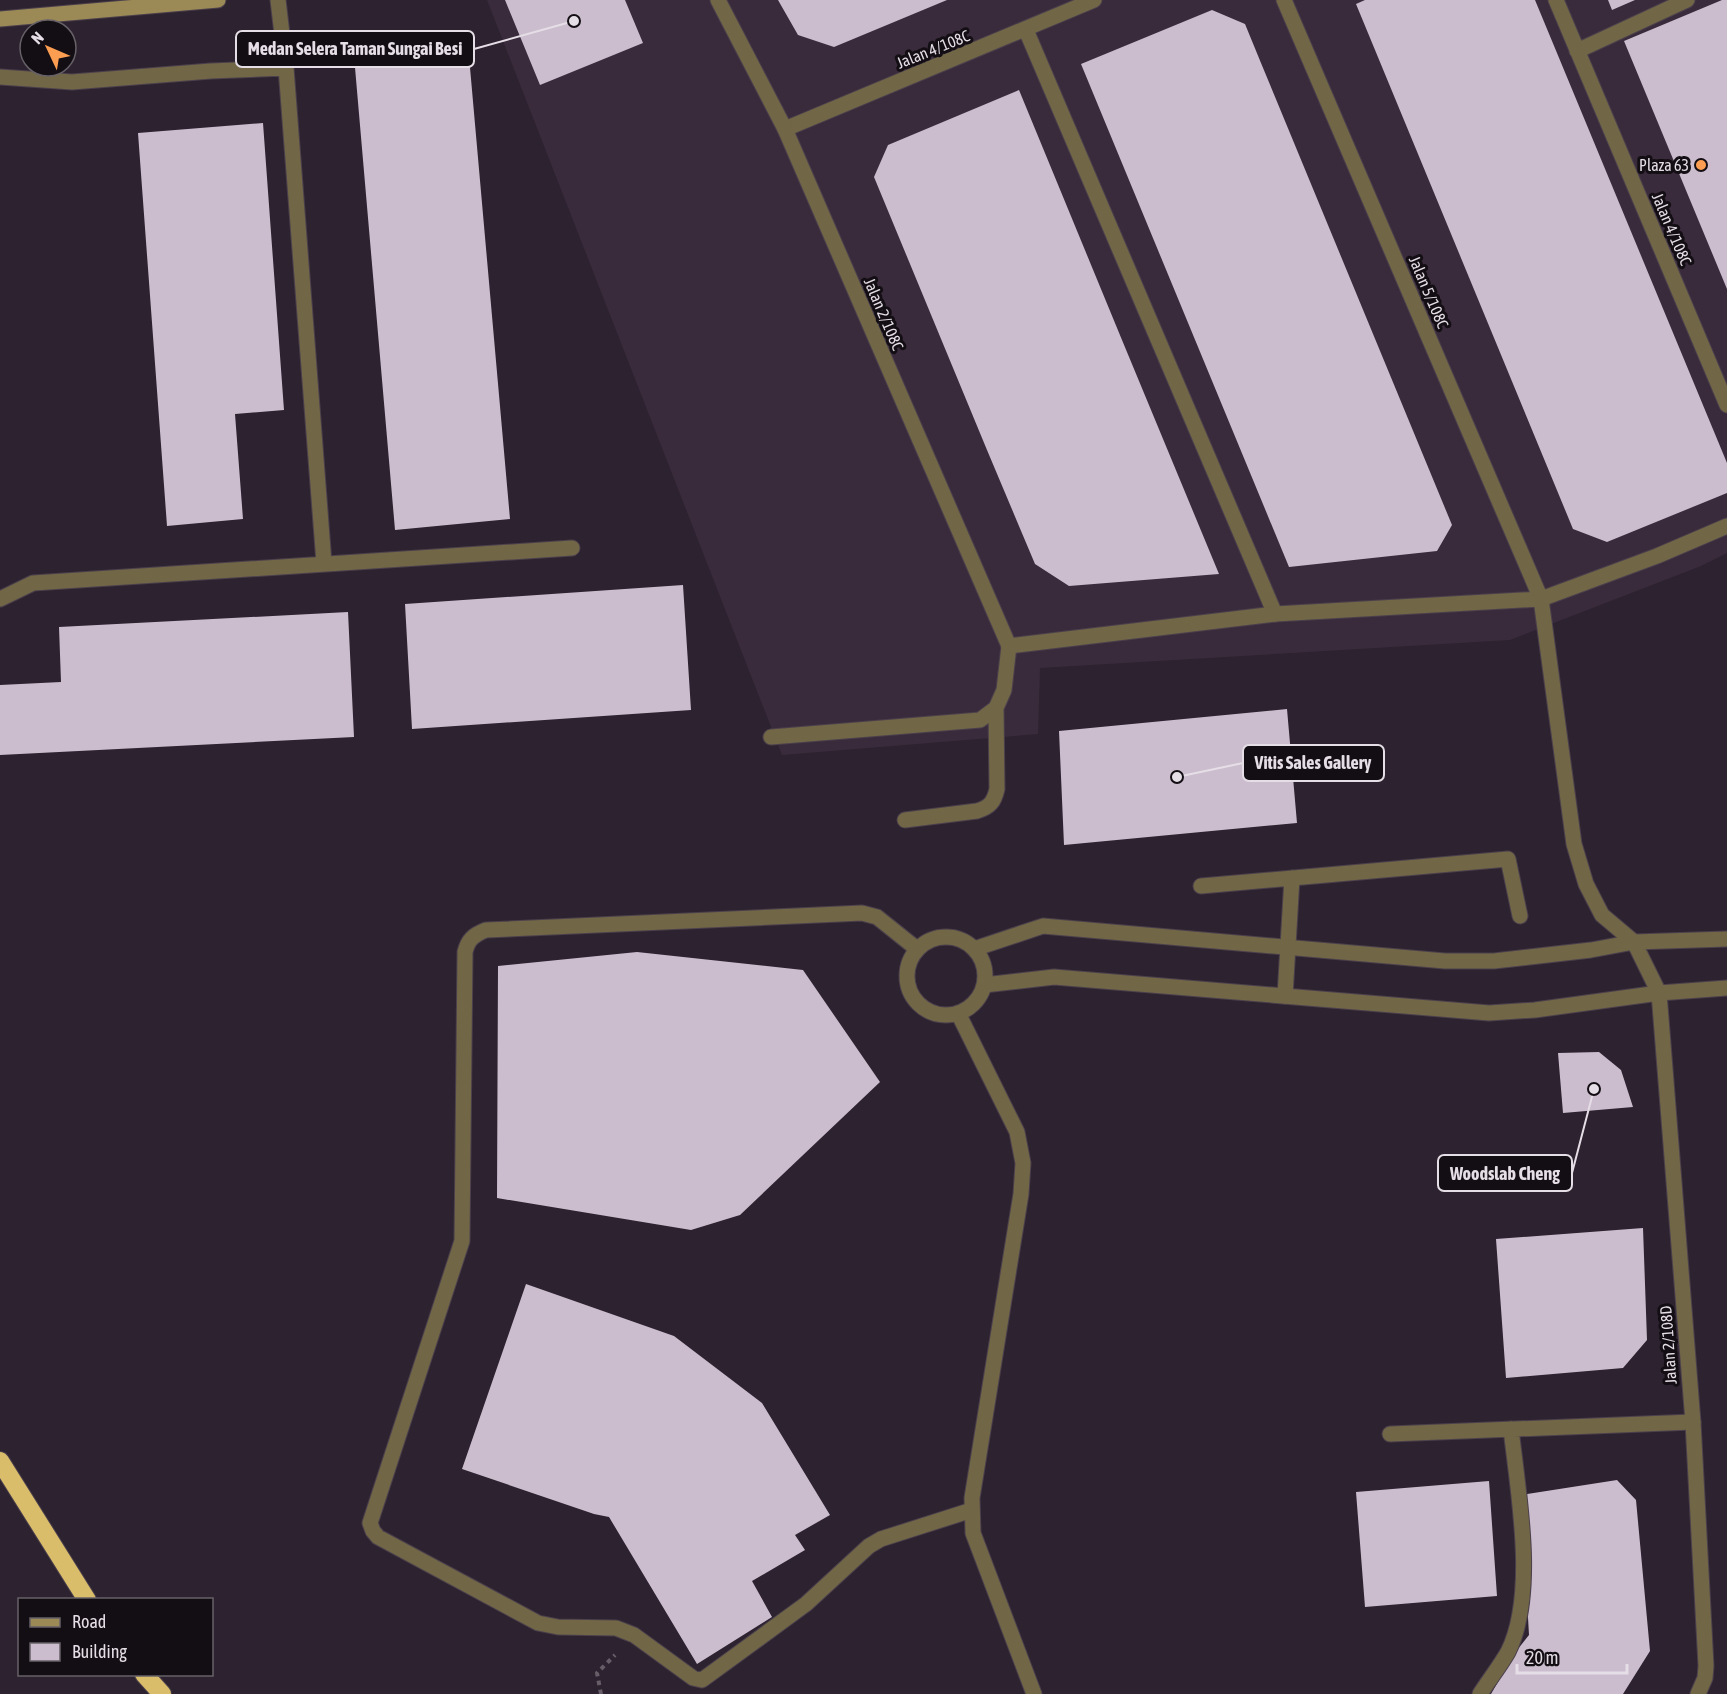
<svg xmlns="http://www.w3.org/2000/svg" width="1727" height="1694" viewBox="0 0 1727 1694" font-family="'Asap Condensed',sans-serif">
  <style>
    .built { fill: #3a2b3c }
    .building { fill: #cbbdce }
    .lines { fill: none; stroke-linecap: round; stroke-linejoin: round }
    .lane-casing { stroke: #4b404c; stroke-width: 17 }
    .street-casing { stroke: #4b404c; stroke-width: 17 }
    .secondary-casing { stroke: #4b404c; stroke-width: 17 }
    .highway-casing { stroke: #4b404c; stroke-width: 20 }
    .path { stroke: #675d69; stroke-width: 4; stroke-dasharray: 4.5 4.5; stroke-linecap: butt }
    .lane { stroke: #716646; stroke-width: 15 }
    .street { stroke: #716646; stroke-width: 15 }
    .secondary { stroke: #9b8956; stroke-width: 15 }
    .highway { stroke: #dabd6b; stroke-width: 18 }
    .poi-dot { fill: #fb9e52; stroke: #130e13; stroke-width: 2 }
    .labels { text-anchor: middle; stroke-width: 6; stroke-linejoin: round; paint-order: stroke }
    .street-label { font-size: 16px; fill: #e6dee7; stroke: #130e13 }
    .poi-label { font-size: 16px; fill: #e6dee7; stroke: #130e13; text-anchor: end }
    .leader { fill: none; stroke: #e6dee7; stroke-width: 2 }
    .callout-dot { fill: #e6dee7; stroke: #130e13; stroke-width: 2 }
    .callout { fill: #130e13; stroke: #e6dee7; stroke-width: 2 }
    .callout-label { font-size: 18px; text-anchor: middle; font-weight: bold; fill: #e6dee7 }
  </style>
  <rect width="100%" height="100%" fill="#2d222f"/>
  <!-- built -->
  <path class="built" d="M487,0H1727V553L1701,566L1510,640L1040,668L1038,734L782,755Z"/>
  <!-- building -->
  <path class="building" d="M505,0H625L643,43L540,85Z
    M778,0H947L834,47L798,35Z
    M1365,0H1535L1727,463V493L1607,542L1573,529L1356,4Z
    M1608,0H1635L1612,10Z
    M1722,0H1727V289L1624,41Z
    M1212,10L1245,24L1261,63L1452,525L1437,551L1289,567L1081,64Z
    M468,45L510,519L395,530L354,56Z
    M1019,90L1122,340L1219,574L1069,586L1035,564L987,450L874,177L888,145Z
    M263,123L284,410L235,414L243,519L167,526L138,133Z
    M683,585L691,710L412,729L405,604Z
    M348,612L354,737L0,755V685L61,682L59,627Z
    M1287,709L1297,823L1064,845L1059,731Z
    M637,952L803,970L880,1082L740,1215L691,1230L497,1198L498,966Z
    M1599,1052L1621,1070L1633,1107L1563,1113L1558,1053Z
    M1643,1228L1647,1340L1623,1368L1506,1378L1496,1239Z
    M526,1284L674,1336L762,1403L830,1515L795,1535L805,1550L752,1581L772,1617L697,1664L609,1517L594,1514L462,1469Z
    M1617,1480L1636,1500L1650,1651L1623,1694H1491L1514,1654L1529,1635L1521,1495Z
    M1489,1481L1497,1596L1365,1607L1356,1492Z"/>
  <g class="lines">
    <!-- lane casing -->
    <g class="lane-casing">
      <path id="lane" d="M278,0L286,68L324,563
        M1556,0L1727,405
        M1026,30L1275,614
        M1577,51L1687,0
        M0,77L72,82L211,71L286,68
        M785,129L1094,0
        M0,599L33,583L572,548
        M771,737L980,720L996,708L1004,690L1009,646
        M905,820L977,811C990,807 994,802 997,789L996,708
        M1201,886L1508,859L1520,916
        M1285,996L1292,878
        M1390,1434L1693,1422
        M1480,1694C1489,1680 1500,1666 1508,1652C1537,1594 1518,1492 1511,1429"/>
    </g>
    <!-- street casing -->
    <g class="street-casing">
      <path id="street" d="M718,0L785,129L1009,646L1275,614L1541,599L1657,556L1727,526
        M1284,0L1541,599L1574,844L1586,884L1602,915L1634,942L1659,993L1693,1422L1706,1666L1705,1678L1698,1694
        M907 976a39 39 0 1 1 78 0a39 39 0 1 1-78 0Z
        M917,949L877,917L862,913L486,930C473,935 468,940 465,952L462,1241L370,1523L373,1531L378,1537L538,1623L558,1627L616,1628L634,1635L693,1678L702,1680L806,1604L869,1546L881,1539L972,1510
        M974,949L1043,926L1445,961H1494L1591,950L1634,942L1727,939
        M984,985L1054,977L1489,1013L1535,1010L1659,993L1727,988
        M958,1013L1017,1132L1023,1163L1021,1194L972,1498L973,1533L1034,1694"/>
    </g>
    <!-- secondary casing -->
    <g class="secondary-casing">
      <path id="secondary" d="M0,19L218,0"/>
    </g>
    <!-- highway casing -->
    <g class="highway-casing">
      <path id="highway" d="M0,1461L87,1600
        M144,1674L162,1694"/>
    </g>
    <!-- path -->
    <path class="path" d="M601,1694L597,1673L615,1655"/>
    <!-- lane -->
    <use href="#lane" class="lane"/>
    <!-- street -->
    <use href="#street" class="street"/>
    <!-- secondary -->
    <use href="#secondary" class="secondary"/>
    <!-- highway -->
    <use href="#highway" class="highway"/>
  </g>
  <!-- markers -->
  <circle class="poi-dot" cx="1701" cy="165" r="6"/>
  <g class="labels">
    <!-- street labels -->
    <g class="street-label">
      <text transform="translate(933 49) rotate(-22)" y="6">Jalan 4/108C</text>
      <text transform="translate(1672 229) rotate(67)" y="6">Jalan 4/108C</text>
      <text transform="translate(1429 292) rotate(67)" y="6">Jalan 5/108C</text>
      <text transform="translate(884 314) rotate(67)" y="6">Jalan 2/108C</text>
      <text transform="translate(1668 1345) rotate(-94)" y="6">Jalan 2/108D</text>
    </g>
    <!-- poi labels -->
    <g class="poi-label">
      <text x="1689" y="171">Plaza 63</text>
    </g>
  </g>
  <!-- callouts -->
  <path class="leader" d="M574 21L474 49M1177 777L1243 763M1594 1089L1572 1173"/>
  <g class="callout-dot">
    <circle cx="574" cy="21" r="6"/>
    <circle cx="1177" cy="777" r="6"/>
    <circle cx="1594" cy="1089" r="6"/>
  </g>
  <g class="callout">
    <rect x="236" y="31" width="238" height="36" rx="6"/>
    <rect x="1243" y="745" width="141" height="36" rx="6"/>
    <rect x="1438" y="1155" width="134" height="36" rx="6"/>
  </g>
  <g class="callout-label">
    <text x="355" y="55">Medan Selera Taman Sungai Besi</text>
    <text x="1313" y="769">Vitis Sales Gallery</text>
    <text x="1505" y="1180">Woodslab Cheng</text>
  </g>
  <!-- legend -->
  <rect x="18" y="1598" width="195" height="78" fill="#130e13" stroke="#676168" stroke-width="1.5"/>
  <rect x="30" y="1618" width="30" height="9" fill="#9b8956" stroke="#676168" stroke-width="1.5"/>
  <text x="72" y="1628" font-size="18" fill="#e6dee7">Road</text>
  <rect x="30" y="1643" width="30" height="18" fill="#cbbdce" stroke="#676168" stroke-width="1.5"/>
  <text x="72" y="1658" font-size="18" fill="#e6dee7">Building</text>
  <!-- north arrow -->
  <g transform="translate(48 48) rotate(314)"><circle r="28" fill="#130e13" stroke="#676168" stroke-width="1.5"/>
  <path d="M0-4.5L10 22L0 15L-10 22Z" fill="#fb9e52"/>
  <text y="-9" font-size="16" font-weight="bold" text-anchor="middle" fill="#e6dee7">N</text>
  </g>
  <!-- scale -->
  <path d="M1517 1664v9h110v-9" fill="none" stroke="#e6dee7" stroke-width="3"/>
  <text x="1526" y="1664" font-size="18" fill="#e6dee7" stroke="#130e13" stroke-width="4.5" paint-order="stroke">20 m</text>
</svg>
